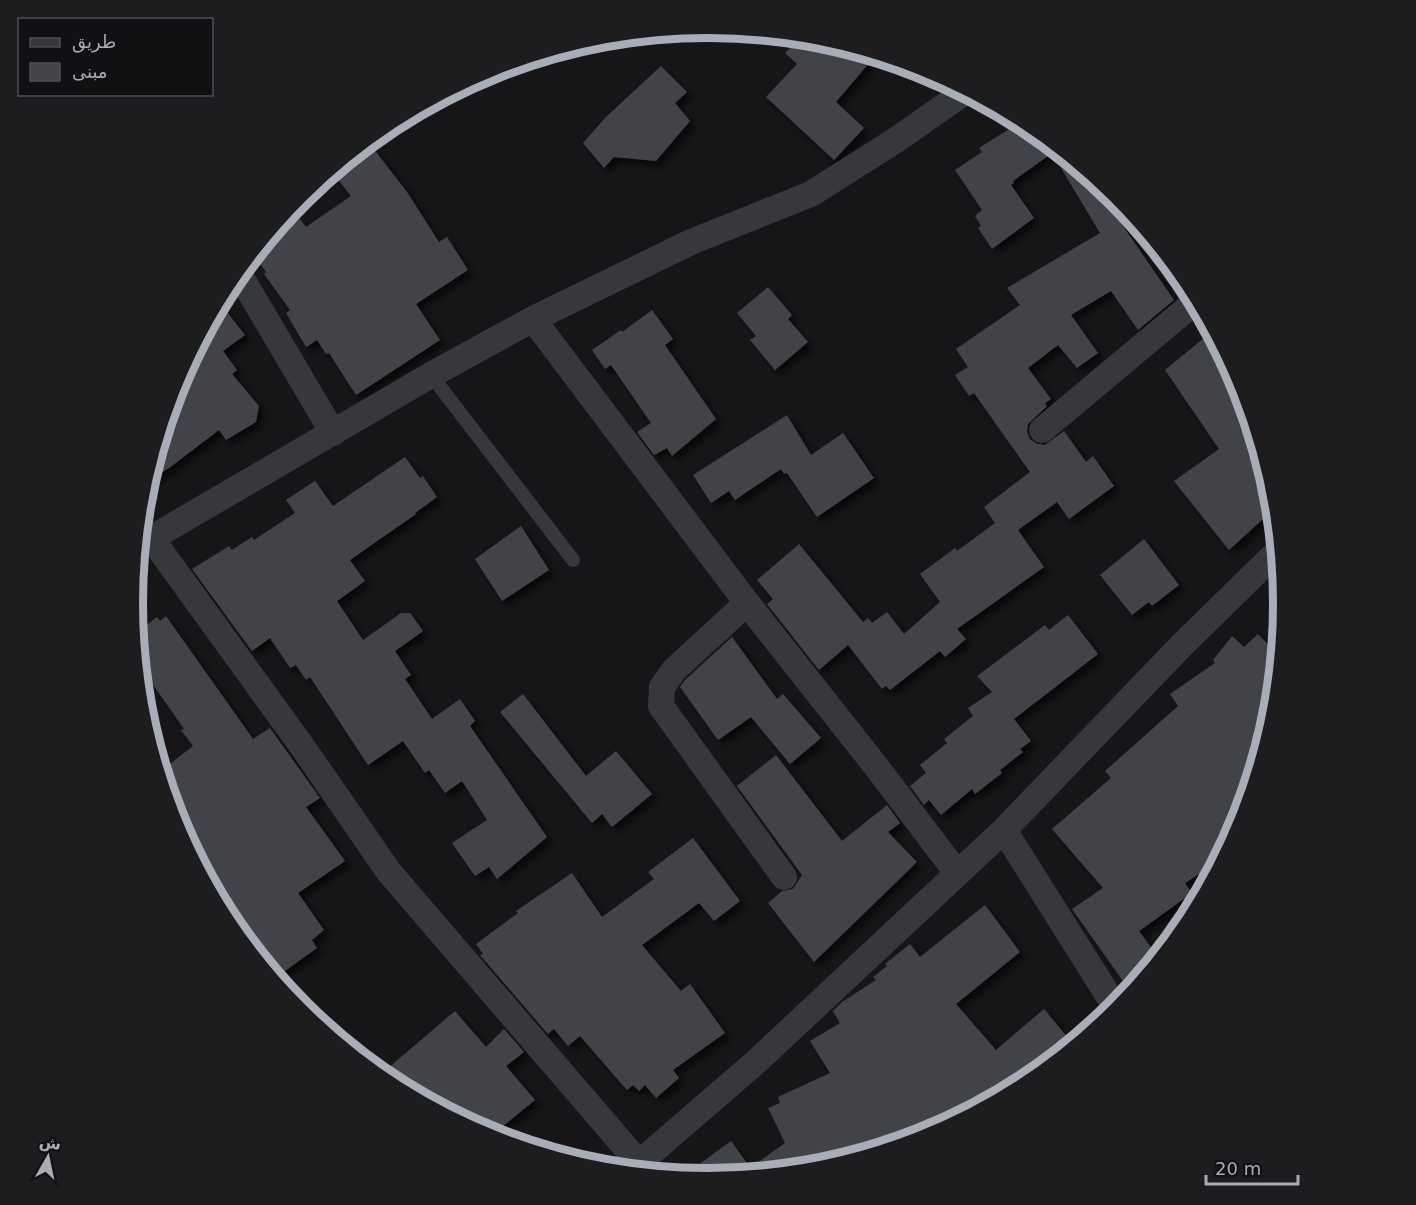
<svg xmlns="http://www.w3.org/2000/svg" width="1416" height="1205" viewBox="0 0 1416 1205" font-family="'DejaVu Sans',Vazirmatn,sans-serif">
  <style>
    .building { fill: #434348; filter: url(#shadow) }
    .lines { fill: none; stroke-linecap: round; stroke-linejoin: round }
    .lane { stroke: #37383d; stroke-width: 14 }
    .street { stroke: #37383d; stroke-width: 26 }
    .rim { fill: none; stroke: #a9adb7; stroke-width: 8 }
  </style>
  <defs>
    <filter id="shadow"><feDropShadow dx="5.5" dy="5.5" stdDeviation="3" flood-color="#0009"/></filter>
  </defs>
  <rect width="100%" height="100%" fill="#161618"/>
  <!-- building -->
  <path class="building" d="M802,36L821,38L876,55L836,102L864,128L834,160L766,97L797,64L785,53Z
    M661,66L687,92L675,103L690,121L656,161L614,157L604,168L583,143L606,117Z
    M1022,121L1115,196L1127,210L1116,216L1174,300L1138,330L1111,291L1071,315L1098,353L1077,368L1058,345L1028,368L1051,399L1045,403L1047,406L1028,424L1027,432L1030,439L1037,444L1045,445L1064,431L1086,462L1093,456L1114,486L1069,519L1057,502L1018,530L1044,567L957,629L966,639L945,657L940,651L890,690L886,686L882,689L848,645L819,670L767,604L773,599L757,580L799,544L863,622L868,618L872,623L887,612L904,634L940,602L920,574L955,548L957,551L995,523L984,507L1030,472L974,393L969,396L955,375L968,367L956,349L1020,305L1007,288L1100,233L1052,153L1013,181L1014,183L1011,185L1034,218L992,249L978,228L981,226L975,216L982,210L955,170L982,152L979,148Z
    M369,143L407,192L439,242L447,237L468,270L416,304L440,340L356,395L329,353L326,354L317,340L306,347L286,313L290,310L264,274L266,272L253,254L300,219L306,227L351,196L332,172Z
    M768,287L792,315L788,319L808,342L775,370L750,340L756,336L737,313Z
    M219,302L245,335L223,351L237,370L232,374L259,406L256,422L226,440L219,430L169,468L146,482L176,382Z
    M652,310L673,339L665,345L716,419L672,456L667,448L654,455L637,432L651,423L611,365L605,369L592,350L621,330L622,332Z
    M1204,338L1245,398L1273,491L1274,509L1229,550L1174,481L1219,449L1165,370Z
    M787,415L811,455L843,433L874,478L817,517L787,473L784,474L781,469L735,500L729,491L711,503L693,475Z
    M405,457L420,478L423,476L437,497L415,513L416,514L350,560L365,581L337,601L363,640L401,613H410L423,631L395,651L411,675L405,679L432,719L460,699L475,721L470,726L547,837L497,879L489,867L475,876L452,843L487,820L462,781L445,793L429,770L425,773L403,741L368,765L310,677L306,680L296,665L290,668L270,638L252,651L192,569L229,546L232,550L252,537L254,540L295,513L286,500L315,481L333,506Z
    M521,526L549,570L502,601L475,559Z
    M1144,539L1179,585L1152,606L1149,602L1132,615L1100,575Z
    M1068,615L1098,654L1014,719L1031,741L1020,749L1023,752L1000,770L1002,773L975,794L972,789L941,815L929,800L924,805L910,786L926,773L920,765L947,743L944,739L973,716L968,708L992,692L977,676L1045,625L1049,630Z
    M166,616L253,739L270,728L320,798L306,807L345,861L298,893L324,930L312,940L317,948L275,978L229,922L176,822L161,771L193,746L181,730L184,729L147,676L150,673L138,656L136,633L157,617L160,621Z
    M1258,634L1278,655L1272,715L1239,823L1219,861L1185,883L1192,893L1139,931L1158,957L1136,984H1125L1072,909L1103,888L1052,829L1111,778L1105,771L1178,706L1170,694L1215,663L1213,660L1232,636L1244,647Z
    M732,637L777,699L783,694L821,738L790,764L751,717L718,740L680,687L685,680Z
    M523,694L586,776L616,751L652,794L612,827L602,814L592,823L500,712Z
    M776,755L842,841L887,805L900,823L888,832L917,862L814,962L768,903L782,891L793,889L802,875L737,786Z
    M693,838L740,901L714,921L699,903L642,945L681,991L690,984L725,1033L673,1070L679,1078L656,1098L645,1085L639,1091L633,1085L627,1090L580,1036L568,1046L554,1029L548,1034L480,955L483,954L476,944L518,913L516,911L572,873L602,917L654,879L648,872Z
    M985,905L1020,952L956,1004L996,1050L1044,1009L1073,1044L1027,1081L928,1134L820,1167L740,1175L785,1143L768,1108L780,1103L778,1097L830,1073L810,1041L840,1023L833,1011L842,1002L876,980L873,977L887,966L885,964L910,944L920,957Z
    M455,1011L486,1047L504,1029L524,1052L506,1066L535,1100L492,1135L388,1081L380,1075Z
    M731,1141L749,1166L737,1175L708,1178L683,1176Z"/>
  <g class="lines">
    <!-- lane -->
    <path class="lane" d="M431,375L573,560"/>
    <!-- street -->
    <path class="street" d="M238,272L333,433
      M533,319L747,603L875,765L957,873
      M1042,430L1196,301
      M152,539L304,749L389,872L639,1163
      M138,546L431,375L533,319L691,242L811,194L896,140L966,91
      M747,603L674,670L662,687L661,706L784,877
      M1004,830L1116,1008
      M631,1170L757,1061L1004,830L1181,646L1278,551"/>
  </g>
  <!-- crop -->
  <path d="M0 0H1416V1205H0ZM143 603a565 565 0 1 1 1130 0a565 565 0 1 1-1130 0Z" fill="#1d1d20" fill-rule="evenodd"/>
  <path class="rim" d="M143 603a565 565 0 1 1 1130 0a565 565 0 1 1-1130 0Z"/>
  <!-- legend -->
  <rect x="18" y="18" width="195" height="78" fill="#111113" stroke="#4e4f55" stroke-width="1.5"/>
  <rect x="30" y="38" width="30" height="9" fill="#37383d" stroke="#4e4f55" stroke-width="1.5"/>
  <text x="72" y="48" font-size="18" fill="#a9adb7">طريق</text>
  <rect x="30" y="63" width="30" height="18" fill="#434348" stroke="#4e4f55" stroke-width="1.5"/>
  <text x="72" y="78" font-size="18" fill="#a9adb7">مبنى</text>
  <!-- north arrow -->
  <g transform="translate(48 1157) rotate(9)" stroke="#111113" stroke-width="4.5" paint-order="stroke">
  <path d="M0-4.5L10 22L0 15L-10 22Z" fill="#a9adb7"/>
  <text y="-9" font-size="16" font-weight="bold" text-anchor="middle" fill="#a9adb7">ش</text>
  </g>
  <!-- scale -->
  <path d="M1206 1175v9h92v-9" fill="none" stroke="#a9adb7" stroke-width="3"/>
  <text x="1215" y="1175" font-size="18" fill="#a9adb7" stroke="#111113" stroke-width="4.5" paint-order="stroke">20 m</text>
</svg>
